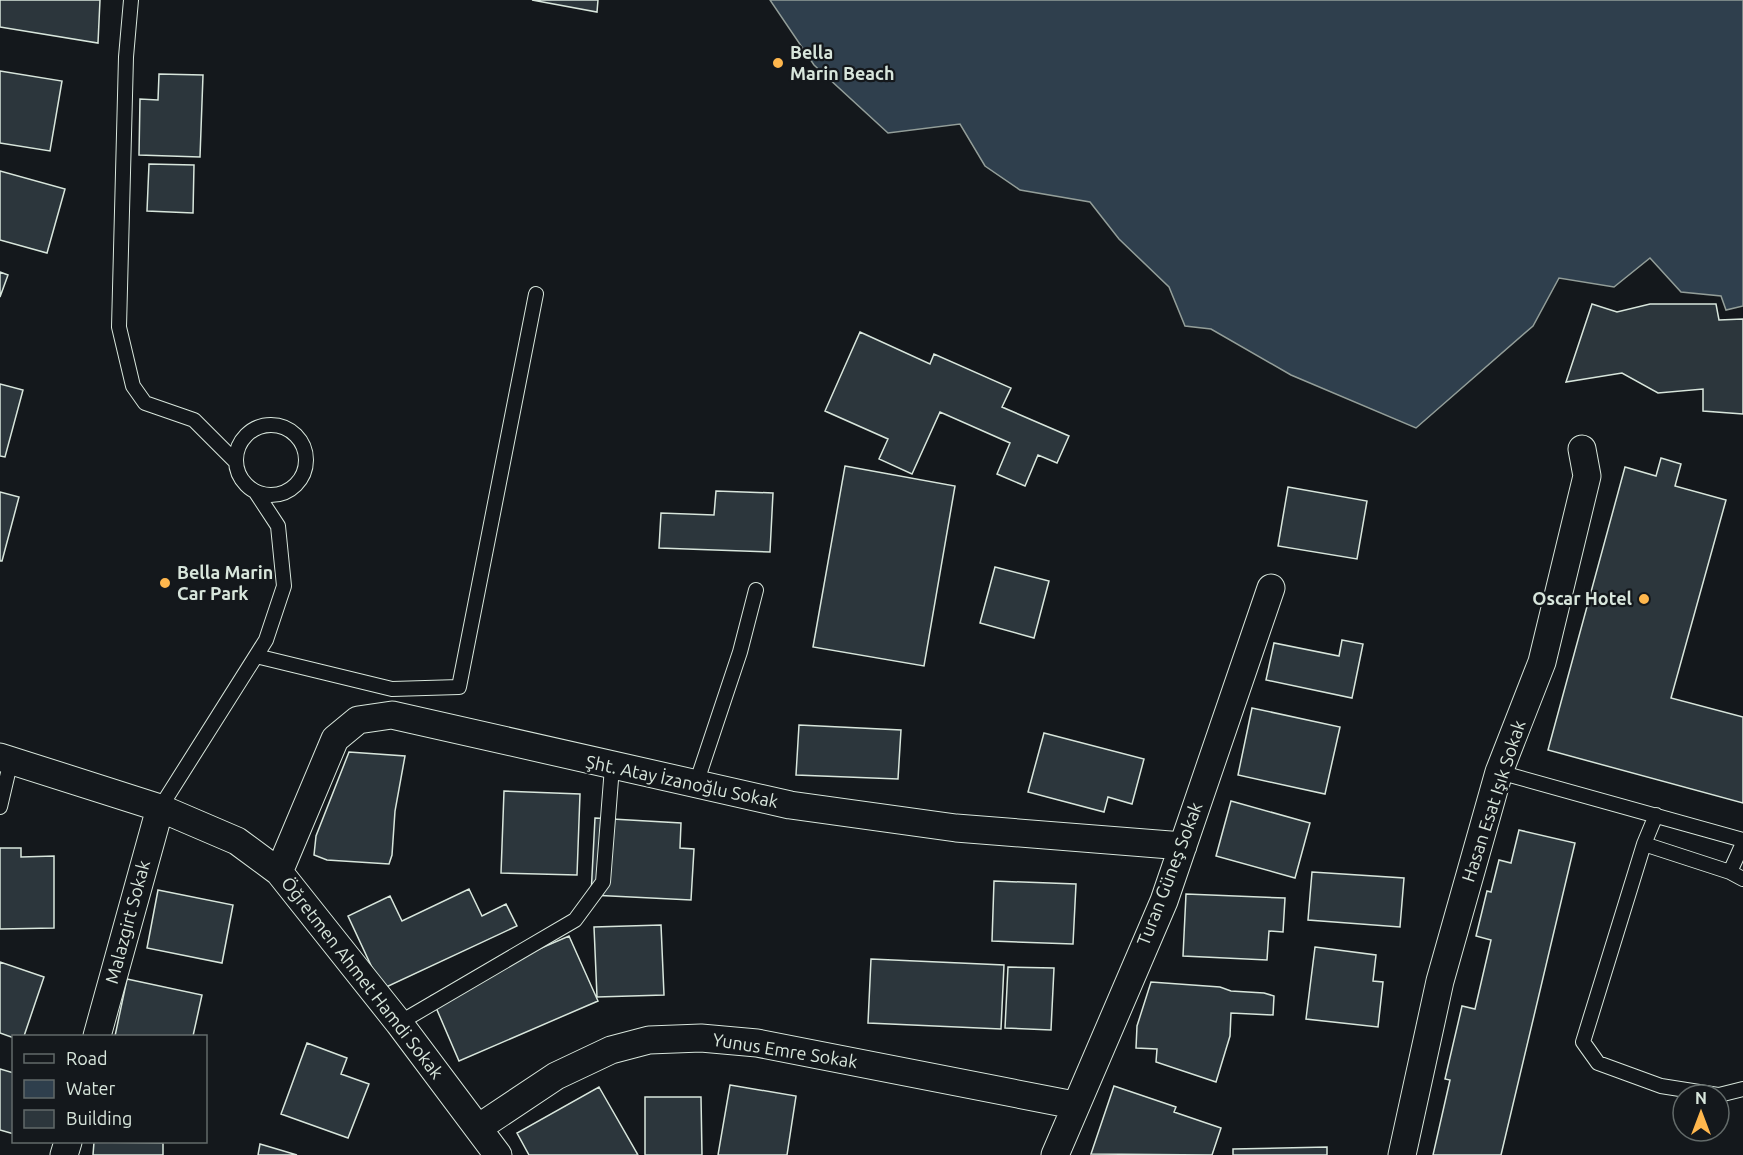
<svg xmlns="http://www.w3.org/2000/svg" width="1743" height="1155" viewBox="0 0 1743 1155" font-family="Ubuntu,sans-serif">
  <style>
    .water { fill: #2f3f4d; stroke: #939e99; stroke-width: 1.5 }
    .building { fill: #2c363c; stroke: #d8e6dc; stroke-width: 1.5 }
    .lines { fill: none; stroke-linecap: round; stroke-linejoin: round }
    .lane-casing { stroke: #d8e6dc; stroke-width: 16 }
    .street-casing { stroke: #d8e6dc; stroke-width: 29 }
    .lane { stroke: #14181c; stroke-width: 14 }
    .street { stroke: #14181c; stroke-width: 27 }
    .poi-dot { fill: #ffb74d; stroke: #14181c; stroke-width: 2 }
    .labels { text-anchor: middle; stroke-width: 4.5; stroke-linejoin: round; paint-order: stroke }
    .poi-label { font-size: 18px; font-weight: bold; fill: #d8e6dc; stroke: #14181c; text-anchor: start }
    .street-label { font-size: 18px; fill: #d8e6dc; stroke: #14181c }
  </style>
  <rect width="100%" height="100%" fill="#14181c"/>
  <!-- water -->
  <path class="water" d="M770,0H1743V306L1726,310L1721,296L1681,292L1650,258L1614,287L1559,278L1533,326L1416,428L1291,375L1211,329L1185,326L1169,287L1119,239L1090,202L1020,190L985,166L960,124L888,133L814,65Z"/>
  <!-- building -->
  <path class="building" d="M0,0H100L98,43L0,27Z
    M532,0H598L597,12Z
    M0,71L62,81L50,151L0,143Z
    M159,74L203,75L200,157L139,155L140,99L158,100Z
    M149,164L194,165L193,213L147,211Z
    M0,171L65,189L47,253L0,240Z
    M0,272L8,275L0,297Z
    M1592,304L1617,312L1650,304H1716L1719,320L1743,319V414L1703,411V389L1658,393L1622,373L1566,382Z
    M860,332L930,364L934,354L1011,388L1002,407L1069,436L1057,463L1038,455L1025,486L997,474L1010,443L940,412L912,474L879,459L888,439L825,411Z
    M0,384L23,390L5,457L0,456Z
    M1661,458L1681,464L1675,486L1726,500L1671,698L1743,717V803L1548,750L1625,467L1656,476Z
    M845,466L955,486L924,666L813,647Z
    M1288,487L1367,501L1357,559L1278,546Z
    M716,491L773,493L770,552L659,548L661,513L714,515Z
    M0,492L19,497L2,561H0Z
    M995,567L1049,581L1034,638L980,623Z
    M1342,640L1363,644L1352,698L1266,680L1274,643L1339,656Z
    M1252,708L1340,727L1325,794L1238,775Z
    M799,725L901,730L898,779L796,775Z
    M1044,733L1144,759L1132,804L1108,797L1104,812L1028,792Z
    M349,752L405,756L395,811L392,855L389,864L327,860L314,855L316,836Z
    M504,791L580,794L577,875L501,873Z
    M1231,801L1310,823L1295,878L1216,856Z
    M595,818L681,823L680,848L694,849L691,900L591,895Z
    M1519,830L1575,843L1501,1155H1433L1450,1080L1445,1079L1462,1006L1475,1009L1491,940L1476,936L1487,891L1491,892L1499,860L1511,863Z
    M0,848H21V857L54,856V928L0,929Z
    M1312,872L1404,878L1400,927L1308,920Z
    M994,881L1076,884L1073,944L992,941Z
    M469,889L482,916L506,904L517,926L382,989L348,916L390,896L402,921Z
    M158,890L233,905L222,963L147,948Z
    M1186,894L1285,898L1283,932L1269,931L1267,960L1183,956Z
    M661,925L664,995L597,997L594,927Z
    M569,936L598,1001L459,1061L431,996Z
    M1315,947L1376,955L1373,981L1383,982L1378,1027L1306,1019Z
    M871,959L1004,965L1001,1029L868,1023Z
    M0,962L44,977L24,1036L14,1038L0,1033Z
    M1008,967L1054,968L1051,1030L1005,1028Z
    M127,979L202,995L193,1036H115Z
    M1151,982L1220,987L1231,991L1264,993L1274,996L1273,1015L1231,1013L1230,1036L1216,1082L1156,1062L1157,1049L1136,1048L1137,1026Z
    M307,1043L347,1058L341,1074L369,1084L348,1138L281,1114Z
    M0,1069L14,1073V1134L0,1130Z
    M730,1085L796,1096L787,1155H718Z
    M1114,1086L1176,1107L1174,1112L1221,1128L1212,1155L1091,1154Z
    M599,1087L638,1155H529L517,1133Z
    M645,1097H701L702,1155H645Z
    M94,1142L163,1143V1155H93Z
    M260,1144L297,1155H258Z
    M1327,1147V1155H1233V1149Z"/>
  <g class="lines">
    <!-- lane casing -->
    <g class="lane-casing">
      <path id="lane" d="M131,0L126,57L119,327L133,386L145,403L194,420L236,462
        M236 460a35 35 0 1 1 70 0a35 35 0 1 1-70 0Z
        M256,656L392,689L459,687L536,294
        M1499,772L1743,840
        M696,784L740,652L756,590
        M0,807L11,760
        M160,808L266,640L284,586L278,526L255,491
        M1656,815L1644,844L1583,1042L1598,1063L1661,1086L1718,1095
        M1644,844L1730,872L1743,879
        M1730,872L1743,843
        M399,1023L575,920L603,882L612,767
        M1719,1095L1743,1089"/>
    </g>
    <!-- street casing -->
    <g class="street-casing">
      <path id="street" d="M0,757L160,808L237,841L279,872L399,1023L498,1155
        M279,872L335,739L358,720L392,715L790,805L956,828L1183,846
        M97,1036L160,808
        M478,1128L556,1076L611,1050L649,1040L701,1038L757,1043L1074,1105
        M64,1155L68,1142
        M1055,1155L1164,901L1271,588
        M1402,1155L1440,981L1499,772L1542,662L1587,476L1582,449"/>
    </g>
    <!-- lane -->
    <use href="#lane" class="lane"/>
    <!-- street -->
    <use href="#street" class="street"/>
  </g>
  <!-- markers -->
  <g class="poi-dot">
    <circle cx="778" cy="63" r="6"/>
    <circle cx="165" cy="583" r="6"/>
    <circle cx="1644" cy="599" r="6"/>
  </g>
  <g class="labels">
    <!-- poi labels -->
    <g class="poi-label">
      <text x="790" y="59">Bella<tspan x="790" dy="21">Marin Beach</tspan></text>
      <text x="177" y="579">Bella Marin<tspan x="177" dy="21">Car Park</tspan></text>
      <text x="1632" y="605" text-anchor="end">Oscar Hotel</text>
    </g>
    <!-- street labels -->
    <g class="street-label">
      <text transform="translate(682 782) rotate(12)" y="6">Şht. Atay İzanoğlu Sokak</text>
      <text transform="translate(1494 801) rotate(-72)" y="6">Hasan Esat Işık Sokak</text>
      <text transform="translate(1170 874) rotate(-69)" y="6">Turan Güneş Sokak</text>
      <text transform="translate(128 922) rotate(-75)" y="6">Malazgirt Sokak</text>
      <text transform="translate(362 978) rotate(52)" y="6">Öğretmen Ahmet Hamdi Sokak</text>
      <text transform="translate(785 1051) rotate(9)" y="6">Yunus Emre Sokak</text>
    </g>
  </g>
  <!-- legend -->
  <rect x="12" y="1035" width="195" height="108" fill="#14181c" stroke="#626a69" stroke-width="1.5"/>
  <rect x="24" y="1054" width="30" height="9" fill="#14181c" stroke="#626a69" stroke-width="1.5"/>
  <text x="66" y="1065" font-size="18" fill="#d8e6dc">Road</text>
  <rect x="24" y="1080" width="30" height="18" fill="#2f3f4d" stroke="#626a69" stroke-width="1.5"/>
  <text x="66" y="1095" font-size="18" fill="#d8e6dc">Water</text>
  <rect x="24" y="1110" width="30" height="18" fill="#2c363c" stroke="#626a69" stroke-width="1.5"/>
  <text x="66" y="1125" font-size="18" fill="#d8e6dc">Building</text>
  <!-- north arrow -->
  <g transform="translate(1701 1113)"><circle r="28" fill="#14181c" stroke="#626a69" stroke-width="1.5"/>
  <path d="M0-4.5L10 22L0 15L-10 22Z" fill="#ffb74d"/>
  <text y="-9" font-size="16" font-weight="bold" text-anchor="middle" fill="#d8e6dc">N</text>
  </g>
</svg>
